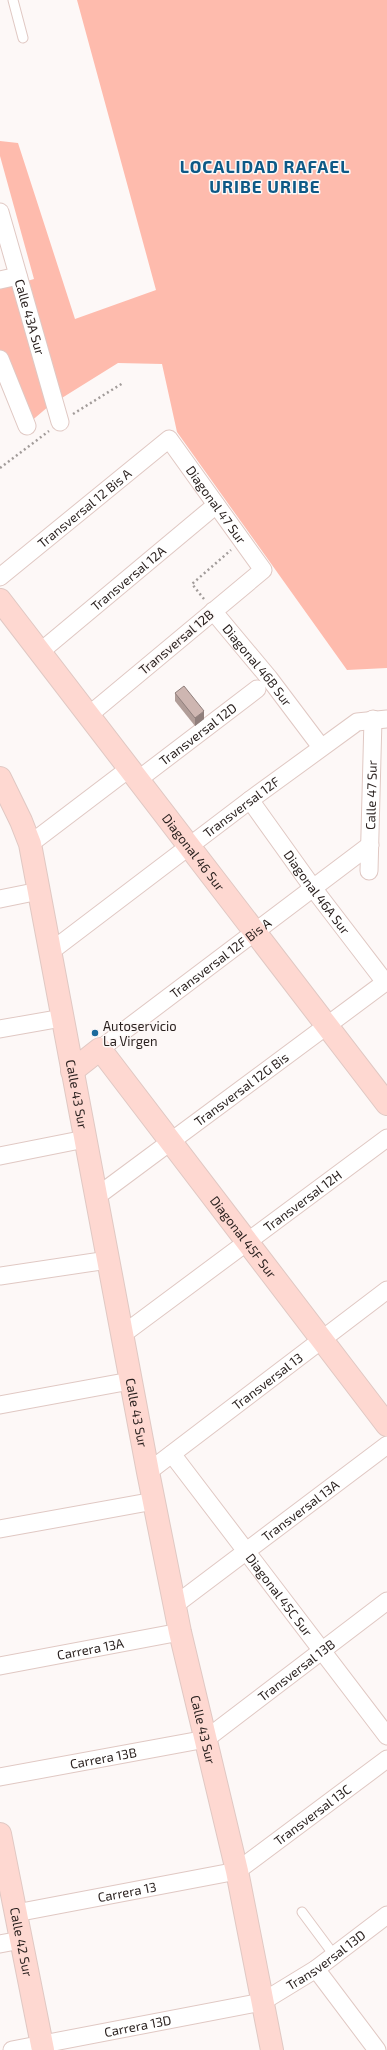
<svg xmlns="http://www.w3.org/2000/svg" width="387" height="2050" viewBox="0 0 387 2050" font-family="'Exo 2',sans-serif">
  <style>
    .green { fill: #febbad }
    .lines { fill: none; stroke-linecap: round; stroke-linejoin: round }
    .lane-casing { stroke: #e0c8c3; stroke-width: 11 }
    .street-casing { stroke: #e0c8c3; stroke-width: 19 }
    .secondary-casing { stroke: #e0c8c3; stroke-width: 24 }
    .path { stroke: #a29c9a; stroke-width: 2.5; stroke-dasharray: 2 3; stroke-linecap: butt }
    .lane { stroke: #fff; stroke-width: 9 }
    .street { stroke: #fff; stroke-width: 17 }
    .secondary { stroke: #fed8d1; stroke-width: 22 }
    .wall { fill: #b19d98 }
    .shaded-wall { fill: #907f7c }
    .building { fill: #ceb6b1; stroke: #907f7c }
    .poi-dot { fill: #1a6a9c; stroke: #fdf8f7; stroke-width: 1.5 }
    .labels { text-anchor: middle; stroke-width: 3; stroke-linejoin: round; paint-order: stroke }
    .street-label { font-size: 13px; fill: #281f1d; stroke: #fdf8f7 }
    .poi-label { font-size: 13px; fill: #281f1d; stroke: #fdf8f7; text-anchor: start }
    .district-label { font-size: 17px; font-weight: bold; letter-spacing: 1px; fill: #0d5986; stroke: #fdf8f7 }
  </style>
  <rect width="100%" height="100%" fill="#fdf8f7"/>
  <!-- green -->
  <path class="green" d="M77,0H387V668L347,670L177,432L162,364L118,363L49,406L29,423L0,357V289L34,279L0,156V141L18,143L75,319L156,290Z"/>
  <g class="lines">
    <!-- lane casing -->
    <g class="lane-casing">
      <path id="lane" d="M13,0L23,38
        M302,1912L334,1955"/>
    </g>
    <!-- street casing -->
    <g class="street-casing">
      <g id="street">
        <path id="s1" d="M0,212L60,422"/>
        <path d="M0,280L18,276"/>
        <path d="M0,359L27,426"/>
        <path id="s2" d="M0,577L169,439L263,570L89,715"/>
        <path id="s3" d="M213,611L269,678L321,747"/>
        <path id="s4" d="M40,652L216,505"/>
        <path id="s5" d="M139,779L257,689"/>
        <path id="s6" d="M250,800L313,888L385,982"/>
        <path d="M30,844L130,768"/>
        <path id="s7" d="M369,871L373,719"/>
        <path d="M0,899L39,891"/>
        <path id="s8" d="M50,952L250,800L357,722L387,719"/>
        <path d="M0,1029L62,1018"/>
        <path id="s9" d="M100,1049L370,845"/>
        <path d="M0,1156L85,1139"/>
        <path id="s10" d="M96,1197L387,981"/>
        <path d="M0,1276L108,1260"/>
        <path id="s11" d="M122,1335L387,1138"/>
        <path d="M0,1405L130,1381"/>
        <path id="s12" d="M172,1454L387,1736"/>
        <path id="s13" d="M148,1472L387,1290"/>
        <path d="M0,1529L154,1501"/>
        <path id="s14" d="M175,1605L387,1445"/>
        <path id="s15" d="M0,1666L180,1632"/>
        <path id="s16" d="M0,1777L206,1739L387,1601"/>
        <path id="s17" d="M16,1913L237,1871L387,1759"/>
        <path d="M0,1944L21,1940"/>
        <path d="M316,1969L377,2050"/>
        <path id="s18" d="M12,2050L262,2002L316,1969L387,1915"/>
      </g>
    </g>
    <!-- secondary casing -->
    <g class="secondary-casing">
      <g id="secondary">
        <path id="s19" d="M0,600L387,1104"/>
        <path id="s20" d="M0,778L21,821L30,844L148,1472L180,1632L237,1871L272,2050"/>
        <path id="s21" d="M72,1071L100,1049L387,1425"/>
        <path id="s22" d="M0,1834L43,2050"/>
      </g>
    </g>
    <!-- path -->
    <path class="path" d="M73,414L123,383
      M0,468L49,431
      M204,599L192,584L231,550"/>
    <!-- lane -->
    <use href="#lane" class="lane"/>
    <!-- street -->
    <use href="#street" class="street"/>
    <!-- secondary -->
    <use href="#secondary" class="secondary"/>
  </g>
  <!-- wall -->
  <path class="wall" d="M175,693L204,719L195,726L175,701Z"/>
  <!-- shaded-wall -->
  <path class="shaded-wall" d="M204,711V719L195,726V718Z"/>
  <!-- building -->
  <path class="building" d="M184,686L204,711L195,718L175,693Z"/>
  <!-- markers -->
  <circle class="poi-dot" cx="95" cy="1033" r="4"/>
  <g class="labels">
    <!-- street labels -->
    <g class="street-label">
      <text dy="5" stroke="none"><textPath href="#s1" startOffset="109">Calle 43A Sur</textPath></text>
      <text dy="5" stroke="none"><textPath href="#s2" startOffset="299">Diagonal 47 Sur</textPath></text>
      <text dy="5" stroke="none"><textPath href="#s2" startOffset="109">Transversal 12 Bis A</textPath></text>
      <text dy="5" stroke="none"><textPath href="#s4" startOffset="115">Transversal 12A</textPath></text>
      <text transform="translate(176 642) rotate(-40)" y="5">Transversal 12B</text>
      <text dy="5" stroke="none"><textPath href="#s3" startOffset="70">Diagonal 46B Sur</textPath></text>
      <text dy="5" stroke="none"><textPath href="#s5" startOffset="74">Transversal 12D</textPath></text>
      <text dy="5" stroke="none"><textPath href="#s7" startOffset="76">Calle 47 Sur</textPath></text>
      <text dy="5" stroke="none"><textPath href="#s8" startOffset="240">Transversal 12F</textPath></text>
      <text dy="5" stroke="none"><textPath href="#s19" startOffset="318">Diagonal 46 Sur</textPath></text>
      <text dy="5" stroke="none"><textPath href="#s6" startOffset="114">Diagonal 46A Sur</textPath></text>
      <text dy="5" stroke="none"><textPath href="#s9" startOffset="151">Transversal 12F Bis A</textPath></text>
      <text dy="5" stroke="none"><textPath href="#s10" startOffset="181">Transversal 12G Bis</textPath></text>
      <text dy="5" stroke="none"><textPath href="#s20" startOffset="327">Calle 43 Sur</textPath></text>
      <text dy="5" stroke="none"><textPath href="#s11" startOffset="225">Transversal 12H</textPath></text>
      <text dy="5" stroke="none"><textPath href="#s21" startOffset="272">Diagonal 45F Sur</textPath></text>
      <text dy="5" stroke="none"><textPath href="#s13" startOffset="150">Transversal 13</textPath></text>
      <text dy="5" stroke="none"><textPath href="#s20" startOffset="651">Calle 43 Sur</textPath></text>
      <text dy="5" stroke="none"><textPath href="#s14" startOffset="157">Transversal 13A</textPath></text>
      <text dy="5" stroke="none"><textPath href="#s12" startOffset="177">Diagonal 45C Sur</textPath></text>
      <text dy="5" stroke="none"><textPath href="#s15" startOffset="92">Carrera 13A</textPath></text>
      <text dy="5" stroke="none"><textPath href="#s16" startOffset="323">Transversal 13B</textPath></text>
      <text dy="5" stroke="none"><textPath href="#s20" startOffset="975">Calle 43 Sur</textPath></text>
      <text dy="5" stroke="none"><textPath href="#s16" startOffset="105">Carrera 13B</textPath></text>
      <text dy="5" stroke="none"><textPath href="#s17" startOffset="319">Transversal 13C</textPath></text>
      <text dy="5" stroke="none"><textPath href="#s17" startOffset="113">Carrera 13</textPath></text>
      <text dy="5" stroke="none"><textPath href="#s22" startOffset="110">Calle 42 Sur</textPath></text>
      <text dy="5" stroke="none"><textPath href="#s18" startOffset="331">Transversal 13D</textPath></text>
      <text dy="5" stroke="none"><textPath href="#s18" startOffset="128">Carrera 13D</textPath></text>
    </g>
    <!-- poi labels -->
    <g class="poi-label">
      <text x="103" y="1031">Autoservicio<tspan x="103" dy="15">La Virgen</tspan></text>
    </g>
    <!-- district labels -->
    <g class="district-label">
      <text x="265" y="173">LOCALIDAD RAFAEL<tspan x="265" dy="20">URIBE URIBE</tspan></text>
    </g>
  </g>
</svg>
